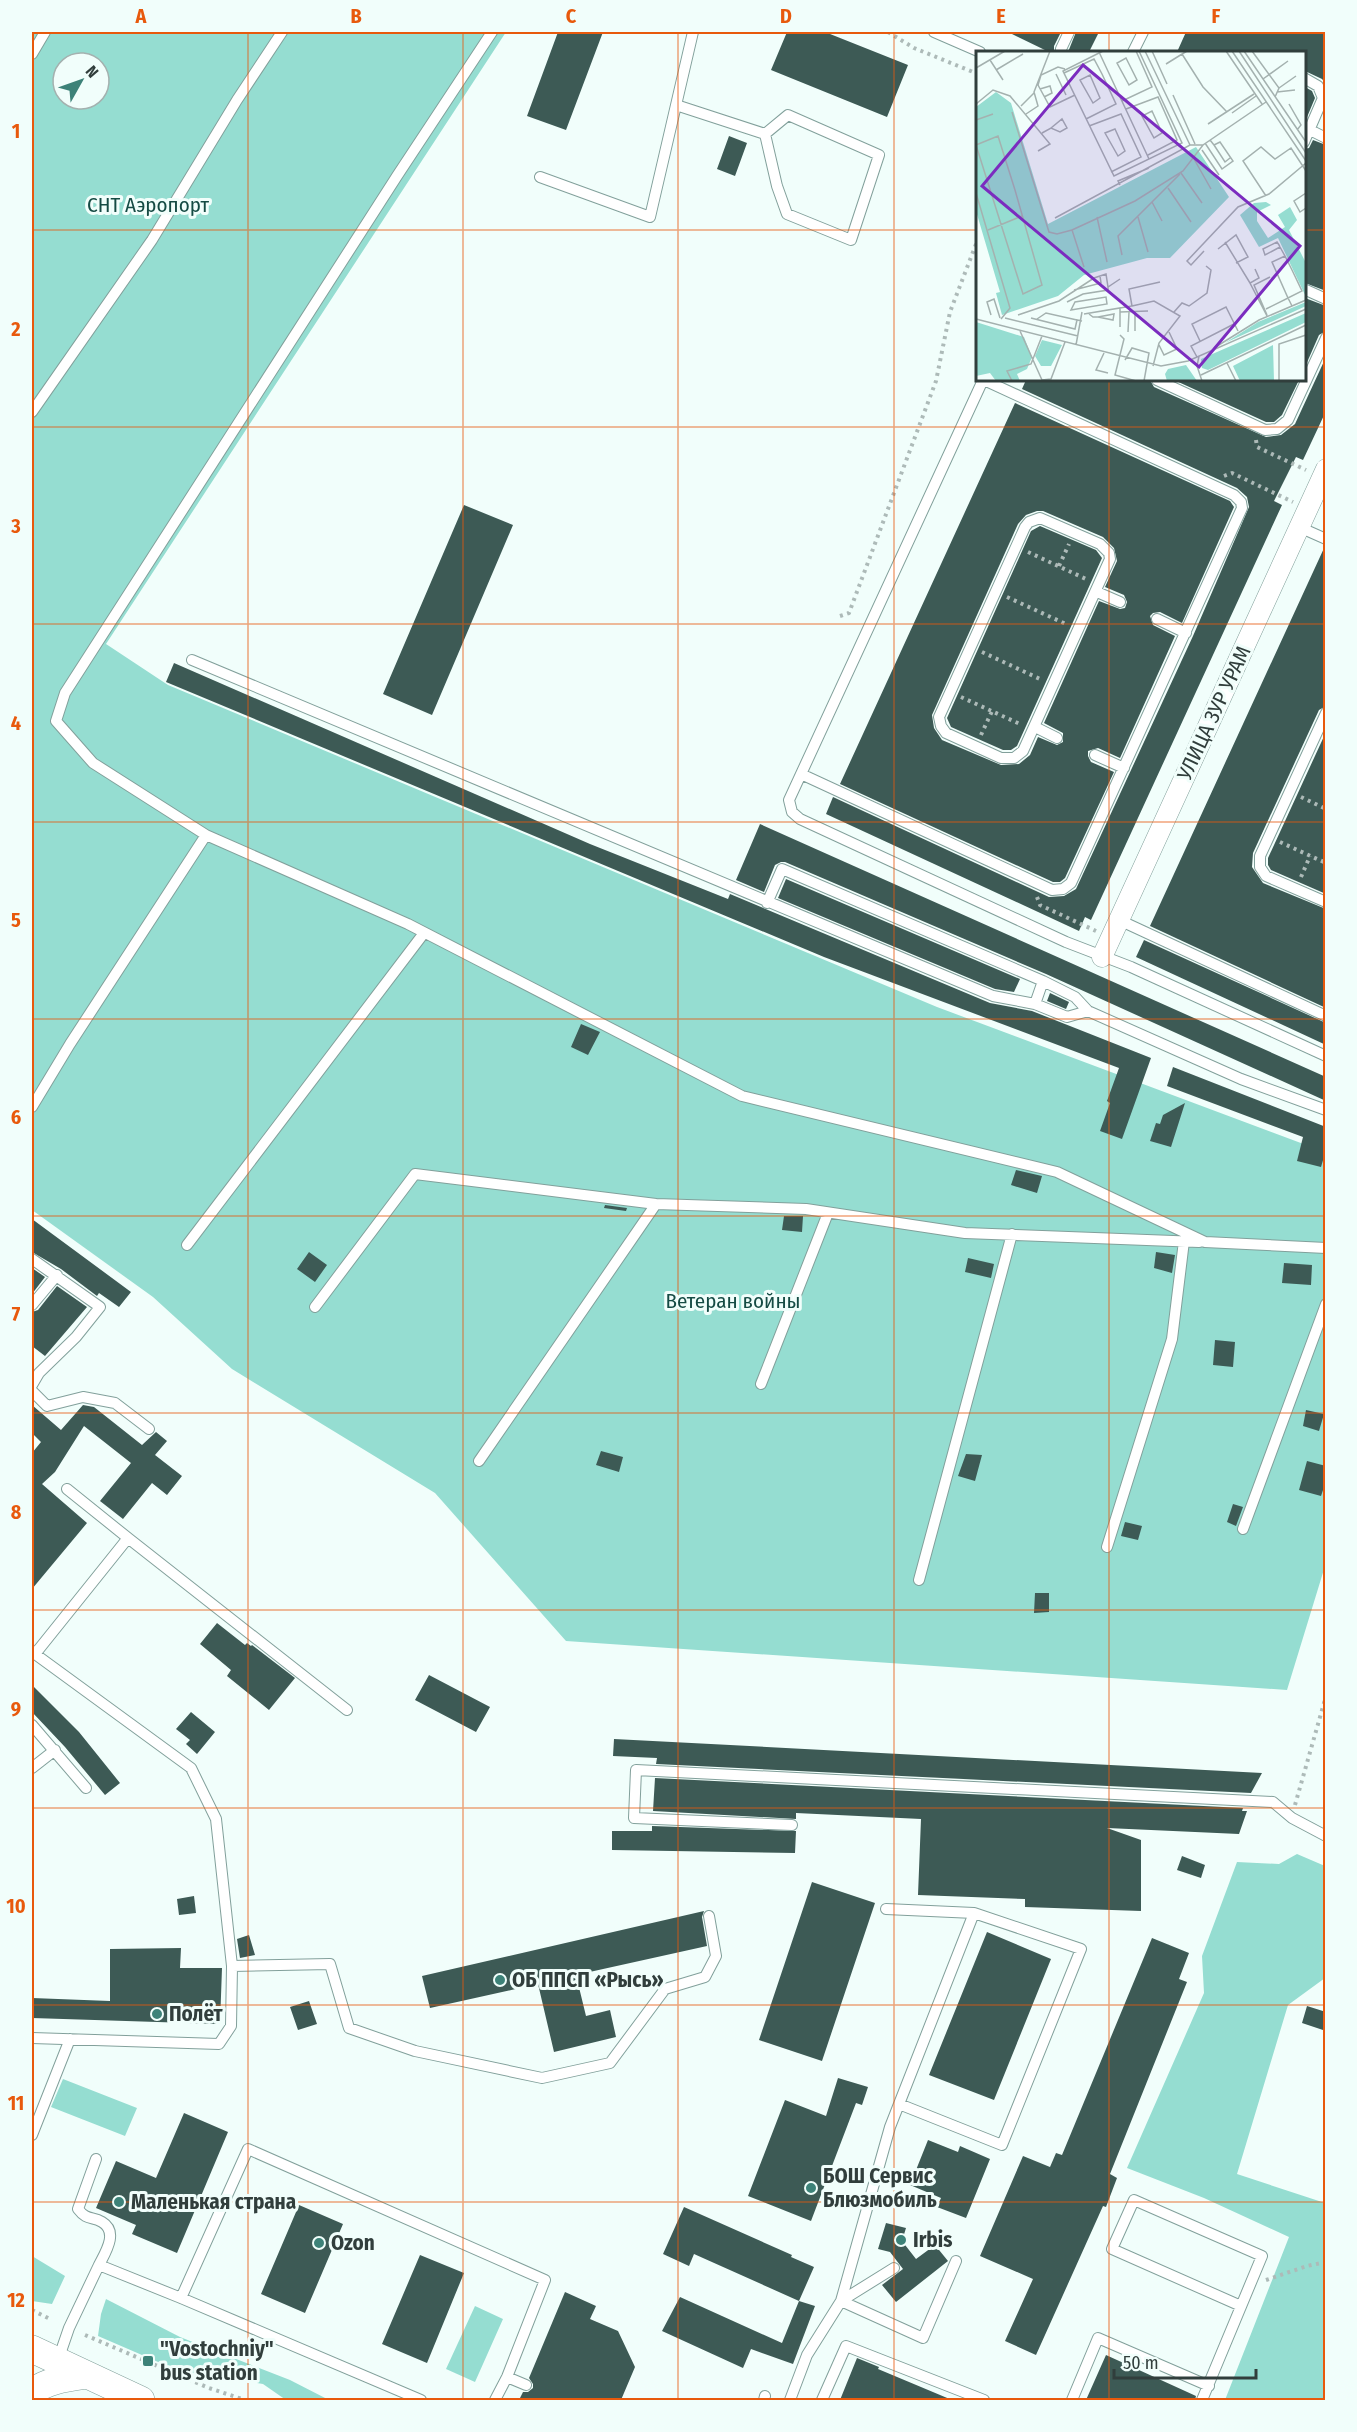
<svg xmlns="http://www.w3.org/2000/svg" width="1357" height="2432" viewBox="0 0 1357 2432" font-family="'Fira Sans Condensed',sans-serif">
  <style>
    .green { fill: #95ddd1; fill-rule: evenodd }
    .building { fill: #3d5a55; fill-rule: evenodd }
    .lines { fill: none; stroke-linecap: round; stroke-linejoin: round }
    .lane-casing { stroke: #82a09b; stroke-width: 12 }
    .street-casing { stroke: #82a09b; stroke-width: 21 }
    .secondary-casing { stroke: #82a09b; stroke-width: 28 }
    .path { stroke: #adbab8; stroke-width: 4; stroke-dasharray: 3 4.5; stroke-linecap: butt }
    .lane { stroke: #fff; stroke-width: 10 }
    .street { stroke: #fff; stroke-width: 20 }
    .secondary { stroke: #fff; stroke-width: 27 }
    .grid { fill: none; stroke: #e8590c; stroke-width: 1.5; stroke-opacity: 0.55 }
    .poi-dot { fill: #3d8278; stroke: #f1fefb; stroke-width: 2 }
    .labels { text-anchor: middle; stroke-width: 6; stroke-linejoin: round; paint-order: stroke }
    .park-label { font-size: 21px; fill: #154b44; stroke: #f1fefb }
    .street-label { font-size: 21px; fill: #313e3c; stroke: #f1fefb }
    .poi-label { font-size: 21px; font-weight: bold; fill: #313e3c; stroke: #f1fefb; text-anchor: start }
    .inset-road { fill: none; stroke: #a4b1af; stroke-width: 1.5 }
    .view { fill: #7b2cbf; fill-opacity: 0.15; stroke: #7b2cbf; stroke-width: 3 }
    .inset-edge { fill: none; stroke: #313e3c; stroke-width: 3 }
    .neatline { fill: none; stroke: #e8590c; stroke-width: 2 }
    .grid-label { font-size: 20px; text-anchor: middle; font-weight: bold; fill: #e8590c }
  </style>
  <rect width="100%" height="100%" fill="#f1fefb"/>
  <!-- green -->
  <path class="green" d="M32,32H506L106,644L168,685L937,1007L1325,1152V1566L1287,1690L566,1641L435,1493L232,1369L153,1297L32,1210ZM63,63H99V99H63Z
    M1297,1854L1325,1866V1978L1288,2005L1237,2174L1325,2203V2400H1225L1289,2237L1204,2198L1127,2168L1204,1993L1202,1956L1237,1862L1279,1864Z
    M63,2079L137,2108L125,2136L51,2107Z
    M32,2256L65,2276L52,2304L32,2301Z
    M106,2299L180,2337L290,2380L329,2400H286L263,2384L179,2371L98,2336L101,2314Z
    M475,2306L503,2319L475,2382L446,2369Z"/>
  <!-- building -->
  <path class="building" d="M558,32H603L566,130L527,116Z
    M787,32H825L908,65L887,117L771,70Z
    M1008,32H1061L1054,46V52H1049Z
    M1076,32H1099L1089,52H1068Z
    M1186,32H1326V84L1322,79L1305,71V52H1177Z
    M1305,87L1312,91L1315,98L1305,122Z
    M729,136L747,143L735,176L717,169Z
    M1313,140L1326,145V291L1305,283V149L1309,148Z
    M1305,298L1326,306V331L1319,335L1305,367Z
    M1326,357V411L1303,460L1296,457L1274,501L1282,505L1091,920L1085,917L1079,931L826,814L833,797L1049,897L1064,896L1076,889L1193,636L1249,507L1247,497L1237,488L1022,389L1026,380H1150L1154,387L1266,437L1281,435L1295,424Z
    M1174,380H1299L1282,415L1274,422H1266Z
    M1015,403L1230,501L1234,507L1182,623L1160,612L1153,613L1150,616L1153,625L1175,636L1120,758L1098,748L1088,751V756L1091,762L1114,772L1065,878L1060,882H1053L840,784ZM1037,511H1043L1103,537L1114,548L1117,561L1105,587L1124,595L1127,602L1125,608L1120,609L1099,601L1044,723L1063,733V742L1057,745L1038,737L1030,755L1019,764L1001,765L942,740L934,728L932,715L1018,524L1026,515Z
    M464,505L513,525L432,715L383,694Z
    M1040,526L1096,550L1102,558L1017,746L1011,750H1003L951,727L947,718L1031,531Z
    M1325,546L1326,706L1319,710L1253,853L1252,867L1263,883L1326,909V1008L1150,926Z
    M174,663L590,844L728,899L730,894L990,1003L1032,1011L1151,1058L1122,1139L1100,1131L1110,1103L1107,1101L1119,1068L824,957L166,682Z
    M1326,732V894L1271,870L1268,865V858Z
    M760,824L1326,1077V1101L1046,974L785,862H781L775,865L764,892L736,880Z
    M786,879L1020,979L1014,992L995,989L778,898Z
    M1144,940L1326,1023V1045L1136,957Z
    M1050,993L1069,1002L1066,1009L1047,1001Z
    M581,1024L600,1032L588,1055L571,1047Z
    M1173,1067L1326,1127V1150L1321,1167L1297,1161L1303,1137L1167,1086Z
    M1185,1103L1171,1147L1150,1141L1156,1123L1160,1124L1163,1115Z
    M1016,1170L1042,1176L1037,1193L1011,1185Z
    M605,1205L627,1208L626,1211L604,1208Z
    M784,1216H803L802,1232L782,1230Z
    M32,1219L131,1292L119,1307L99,1293L97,1296L61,1269L32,1252Z
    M309,1252L327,1265L315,1282L297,1269Z
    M1156,1252L1175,1255L1172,1273L1154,1268Z
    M968,1258L994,1264L991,1278L965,1272Z
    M1284,1263L1312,1265L1311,1285L1282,1283Z
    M32,1268L45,1277L32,1294Z
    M57,1286L87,1307L45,1356L32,1346V1312L38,1310Z
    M1215,1340L1235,1342L1233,1367L1213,1365Z
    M32,1405L61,1430L83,1405L94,1407L142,1445L156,1432L167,1441L155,1455L182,1476L167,1495L152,1483L123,1519L100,1501L131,1463L84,1426L55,1472L42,1484L87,1523L32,1589V1453L41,1442L32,1433Z
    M1306,1410L1324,1414L1319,1431L1303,1426Z
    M601,1451L623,1457L619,1472L596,1465Z
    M966,1454L982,1455L975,1481L958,1476Z
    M1307,1461L1326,1466V1481L1321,1496L1299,1490Z
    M1233,1504L1243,1507L1236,1526L1227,1522Z
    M1125,1522L1142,1526L1138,1540L1121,1536Z
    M1035,1593H1049V1612L1034,1613Z
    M217,1623L245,1645L247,1643L251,1646L252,1645L295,1678L269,1710L227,1676L231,1670L200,1644Z
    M429,1675L490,1707L476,1732L415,1700Z
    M32,1685L79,1732L120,1783L105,1795L65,1747L32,1712Z
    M191,1712L215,1732L197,1754L186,1744L190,1740L176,1729Z
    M614,1739L1262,1773L1251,1793L656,1764L657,1758L613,1756Z
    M655,1778L1243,1808L1242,1811H1247L1239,1834L1107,1828L1141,1840V1911L1025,1907V1899L918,1895L921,1819L796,1813V1819L653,1811Z
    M652,1826L796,1831L795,1853L612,1850V1831H652Z
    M1182,1856L1205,1865L1201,1878L1177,1870Z
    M812,1882L875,1903L822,2061L759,2040Z
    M194,1896L196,1913L179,1915L177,1899Z
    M704,1911L702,1917L707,1946L576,1975L586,2016L610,2010L616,2037L554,2052L538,1984L430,2008L422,1976Z
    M987,1932L1051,1959L994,2100L929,2075Z
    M249,1935L255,1955L240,1958L237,1939Z
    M1152,1938L1189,1953L1179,1979L1187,1982L1110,2174L1117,2178L1106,2207L1103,2206L1036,2355L1005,2341L1033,2279L980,2256L1023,2156L1050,2167L1056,2153L1062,2155Z
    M181,1948L180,1968H222L220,2024L32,2018V1998L110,2001V1949Z
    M309,2001L317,2024L298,2030L290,2007Z
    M1307,2006L1326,2012V2031L1302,2023Z
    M838,2078L868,2087L862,2105L856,2103L811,2221L748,2196L785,2100L826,2116Z
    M184,2113L228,2132L177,2253L132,2234L136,2225L96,2208L116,2161L156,2178Z
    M928,2140L958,2152L960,2146L990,2159L966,2218L937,2207L941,2198L910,2185Z
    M299,2205L343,2224L305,2313L261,2294Z
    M684,2207L792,2255L791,2257L814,2267L799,2301L815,2306L793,2364L751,2349L743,2368L662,2331L680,2297L782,2343L799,2301L694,2254L689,2266L663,2254Z
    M886,2223L906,2228L902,2241L916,2259L935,2245L948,2261L896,2302L882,2285L903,2269L890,2252L878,2249Z
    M420,2255L464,2273L427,2363L382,2344Z
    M565,2292L596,2306L590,2319L618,2331L635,2367L621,2400H519L523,2392H528L533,2388V2384L529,2378Z
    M1106,2355L1196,2396L1195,2400H1086Z
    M857,2358L879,2367L878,2369L952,2400H840Z"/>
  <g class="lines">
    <!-- lane casing -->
    <g class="lane-casing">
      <path id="lane" d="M934,32L980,52
        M1061,49L1069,32
        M1133,52L1143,32
        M32,54L45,32
        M1304,78L1318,86L1323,98L1304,142
        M676,105L765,134L777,186L787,214L851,240L879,155L788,115L765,134
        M1310,130L1326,138
        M540,177L650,217L693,32
        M1306,290L1326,299
        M983,380L789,800L792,812L800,819L1066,942L1131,967L1326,1056
        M1157,380L1265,430L1277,429L1288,420L1326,338
        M32,412L152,240L237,100L282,32
        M1040,518L1100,544L1109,553L1110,559L1023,751L1014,758H1001L946,733L941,726L939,717L1025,527L1029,522Z
        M1299,527L1326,539
        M1097,592L1120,602
        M1157,619L1186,633
        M192,660L993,996L1035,1004L1067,1017L1088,1011L1241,1079L1326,1110
        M1326,713L1260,856V867L1266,876L1326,902
        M1035,727L1057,738
        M1095,755L1124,768
        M801,774L1052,890L1063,889L1071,883L1242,508L1241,502L1234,495L984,380
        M206,835L93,763L56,721L65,693L397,176L492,32
        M767,903L782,869L1043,981L1035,1004
        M1119,920L1326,1016
        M1043,981L1075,997L1088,1011
        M32,1107L70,1044L206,835L408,924L742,1096L1057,1172L1205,1242L1326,1248
        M187,1245L424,933
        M32,1259L100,1307L76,1337L39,1373L32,1385
        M32,1305L57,1275
        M315,1307L415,1174L656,1204L806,1209L965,1233L1199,1242
        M761,1384L828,1213
        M32,1391L47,1406L83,1397L115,1403L149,1429
        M479,1461L656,1204
        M67,1489L128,1538
        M1243,1529L1326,1304
        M1107,1547L1172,1339L1184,1241
        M919,1580L1012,1234
        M32,1651L35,1654L128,1538L347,1710
        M32,1725L86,1788
        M32,1768L55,1750
        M792,1825L634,1818L636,1770L1273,1802L1292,1818L1326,1836
        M886,1909L974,1913L1081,1949L1002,2145L899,2104
        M232,1966L330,1964L349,2028L415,2051L542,2078L610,2063L665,1989L705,1977L716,1956L709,1916
        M32,2038L219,2044L231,2026L232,1966L216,1819L191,1768L35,1654
        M32,2135L70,2039
        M96,2159L78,2209C87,2221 92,2216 102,2222C119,2232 105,2253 99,2265
        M181,2298L248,2149L545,2280L507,2377L495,2400
        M841,2301L890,2127L974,1913
        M841,2301L894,2268
        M58,2360L69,2328L99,2265L181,2298L421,2400
        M507,2377L526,2385
        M764,2400L765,2396
        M790,2400L807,2355L841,2301L923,2338L956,2261
        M822,2400L846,2346L984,2400
        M1072,2400L1098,2338L1209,2386
        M1202,2400L1262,2256L1134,2200L1112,2249L1241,2306"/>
    </g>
    <!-- street casing -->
    <g class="street-casing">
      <path id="street" d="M1102,957L1326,469"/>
    </g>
    <!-- secondary casing -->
    <g class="secondary-casing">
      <path id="secondary" d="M32,2349L141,2400
        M32,2392C48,2380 67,2378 87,2375"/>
    </g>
    <!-- path -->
    <path class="path" d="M888,32L914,48L978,74
      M1256,440L1257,447L1306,470
      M1224,476L1232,473L1293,502
      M1028,552L1086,579
      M1059,566L1069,544
      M1007,597L1066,624
      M840,616L849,613L936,381L950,312L978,239
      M982,652L1040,679
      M961,697L1020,724
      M981,735L992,711
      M1301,797L1326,809
      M1280,842L1326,863
      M1301,877L1310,856
      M1037,897L1040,905L1096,931
      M1295,1805L1326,1696
      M1266,2280L1307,2266L1326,2262
      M32,2310L52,2320
      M85,2335L209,2388L245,2400"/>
    <!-- lane -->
    <use href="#lane" class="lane"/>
    <!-- street -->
    <use href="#street" class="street"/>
    <!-- secondary -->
    <use href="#secondary" class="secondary"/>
  </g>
  <!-- grid -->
  <path class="grid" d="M248,32V2400M463,32V2400M678,32V2400M894,32V2400M1109,32V52M32,230H978M1304,230H1326M1109,380V2400M32,427H1326M32,624H1326M32,822H1326M32,1019H1326M32,1216H1326M32,1413H1326M32,1610H1326M32,1808H1326M32,2005H1326M32,2202H1326"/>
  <!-- markers -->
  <g class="poi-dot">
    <circle cx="500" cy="1980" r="6"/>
    <circle cx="157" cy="2014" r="6"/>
    <circle cx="811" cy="2188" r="6"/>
    <circle cx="119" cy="2202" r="6"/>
    <circle cx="901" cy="2240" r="6"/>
    <circle cx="319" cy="2243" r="6"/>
    <rect x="142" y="2355" width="12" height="12" rx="3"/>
  </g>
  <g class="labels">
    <!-- park labels -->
    <g class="park-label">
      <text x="148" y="212">СНТ Аэропорт</text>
      <text x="733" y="1308">Ветеран войны</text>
    </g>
    <!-- street labels -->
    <g class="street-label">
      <text transform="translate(1214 713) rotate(-65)" y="7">УЛИЦА ЗУР УРАМ</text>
    </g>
    <!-- poi labels -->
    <g class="poi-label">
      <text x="512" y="1987">ОБ ППСП «Рысь»</text>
      <text x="169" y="2021">Полёт</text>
      <text x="823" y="2183">БОШ Сервис<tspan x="823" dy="24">Блюзмобиль</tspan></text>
      <text x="131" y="2209">Маленькая страна</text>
      <text x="913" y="2247">Irbis</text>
      <text x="331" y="2250">Ozon</text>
      <text x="160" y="2356">"Vostochniy"<tspan x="160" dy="24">bus station</tspan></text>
    </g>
  </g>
  <!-- overview -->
  <g transform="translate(976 51)">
    <rect width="330" height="330" fill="#f1fefb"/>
    <path d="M20,41L35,52L72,173L220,96L253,146L194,207H171L108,224L82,245L26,264L20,242L24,241L0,160V56ZM290,151L295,154L281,161V170L292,187L309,176L302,164L314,156L321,169L313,179L330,212V246L302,187L283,196L264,164L278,152ZM330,251V255L249,292L282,271ZM330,262V271L232,319L226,317L225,308ZM0,271L48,286L56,306L51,318L41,323L44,330H20L14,322L0,325ZM66,289L86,294L75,315H65L59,305ZM297,294L298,330H264L257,315ZM210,314L221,330H191L189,323L192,318Z" fill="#95ddd1"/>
    <path class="inset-road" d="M127,0L87,20L138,125L206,92L163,0M169,0L214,94M176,0L191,33M250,0L286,53M256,0L330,110M263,0L330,102M268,0L330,91M276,0L303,37L299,46M123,1L173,108M206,3L227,36L251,61M150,7L161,29L153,34L141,12ZM14,9L27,29M190,13L211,0M0,17L29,0M89,18L82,16L65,24L62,34L74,56L99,44M20,19L47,3M88,22L118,8L126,23L140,53L110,68M80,23L90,44M114,24L124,47L117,52L104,29ZM287,28L312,10M303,37L320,25M64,38L74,35L76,42L68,46M301,41L319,39M197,44L219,93M146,50L176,36L160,0M0,53L17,39L34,45L74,93L62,100M313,53L325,74L321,79M45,55L58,42M150,58L182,46L201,89L172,104M176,60L186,82L178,87L166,65ZM36,61L73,181L81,183L96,179M256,62L280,45M50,63L62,55L58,41L74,0M0,69L17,63M232,73L278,43M113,75L145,63L165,106L135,121M139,78L149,100L142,105L129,82ZM66,82L75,77L84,81L91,77L86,68L75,77M229,92L246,118L257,110L244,91L238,94L234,89M0,94L22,85L39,139L66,234L47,243L0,94M238,94L249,111L254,107M226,99L243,124M218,108L235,138M205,122L226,152M144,134L142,130L173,117M192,137L215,171M0,142L34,257L25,268M330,142L318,150L324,161L330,157M290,145L267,110L285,96L299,108L315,97L330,120M176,151L186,170M121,166L131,211M162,166L172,201M79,167L214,94H227M12,179L46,165M249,191L274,232M304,196L289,204L287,198L301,191L303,194L304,196L309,205L316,219L326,240L312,247L296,211L309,205M242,198L260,184L272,206L260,212M228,200L215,214L211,210L262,156L293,143L330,112M146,204L142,185L204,123M108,216L96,179L159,150L207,120L227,94L290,51M279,218L283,227L274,232L291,265M98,239L125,232L124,225M130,246L131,253L95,259L99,251ZM91,251L107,243L132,239V236M156,255L178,250L204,265L183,292L177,315M144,257L156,255L153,238L184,231M290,258L312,247L316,255M144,261L172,260M198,261L206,252L213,255L231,242L235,219L230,215M108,263L144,257V276M113,263L117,266H122L138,263L137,269L122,266M15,264L11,251L18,248L24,267M42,264L83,250L118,227L130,223L132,236L144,228M291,264L278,234L294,226M29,267L102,285M55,267L99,278L101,269L106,270M0,268L185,315L212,310L330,258M61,268L70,262L101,269M44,280L66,329L75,328L89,291M159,280V261M152,281L153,261M144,284L148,288L139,324L160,330M224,290L216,273L250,256L262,280M100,294L106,261M183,294L188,304L201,298L193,281M238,297L283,269L330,249M128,302L120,319L132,322M223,305L221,315L226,330M221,306L215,295L258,273M149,309L156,297L173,302L168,330M251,312L260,330M225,324L330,274M36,330L31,320L55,313L66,285M303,330V293L330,284"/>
    <path class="view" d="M107,14L324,195L223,316L6,135Z"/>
    <rect width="330" height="330" class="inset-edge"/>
  </g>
  <!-- border -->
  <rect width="1357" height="2432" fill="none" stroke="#f1fefb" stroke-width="66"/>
  <!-- north arrow -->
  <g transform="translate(81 81) rotate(50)"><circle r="28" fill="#f1fefb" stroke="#a4b1af" stroke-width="1.5"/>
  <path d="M0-4.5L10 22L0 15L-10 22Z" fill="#3d8278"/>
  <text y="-9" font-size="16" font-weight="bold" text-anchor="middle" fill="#313e3c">N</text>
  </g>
  <!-- scale -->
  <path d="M1114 2369v9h142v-9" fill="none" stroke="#313e3c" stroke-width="3"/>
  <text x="1123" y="2369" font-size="18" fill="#313e3c" stroke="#f1fefb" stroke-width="4.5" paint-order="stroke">50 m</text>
  <rect x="33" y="33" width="1291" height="2366" class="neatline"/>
  <g class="grid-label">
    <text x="141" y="23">A</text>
    <text x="356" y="23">B</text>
    <text x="571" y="23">C</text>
    <text x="786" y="23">D</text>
    <text x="1001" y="23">E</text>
    <text x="1216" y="23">F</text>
    <text x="16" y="138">1</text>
    <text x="16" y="336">2</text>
    <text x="16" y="533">3</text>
    <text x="16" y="730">4</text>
    <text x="16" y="927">5</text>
    <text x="16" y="1124">6</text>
    <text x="16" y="1321">7</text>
    <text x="16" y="1519">8</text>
    <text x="16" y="1716">9</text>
    <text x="16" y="1913">10</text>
    <text x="16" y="2110">11</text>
    <text x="16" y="2307">12</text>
  </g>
</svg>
